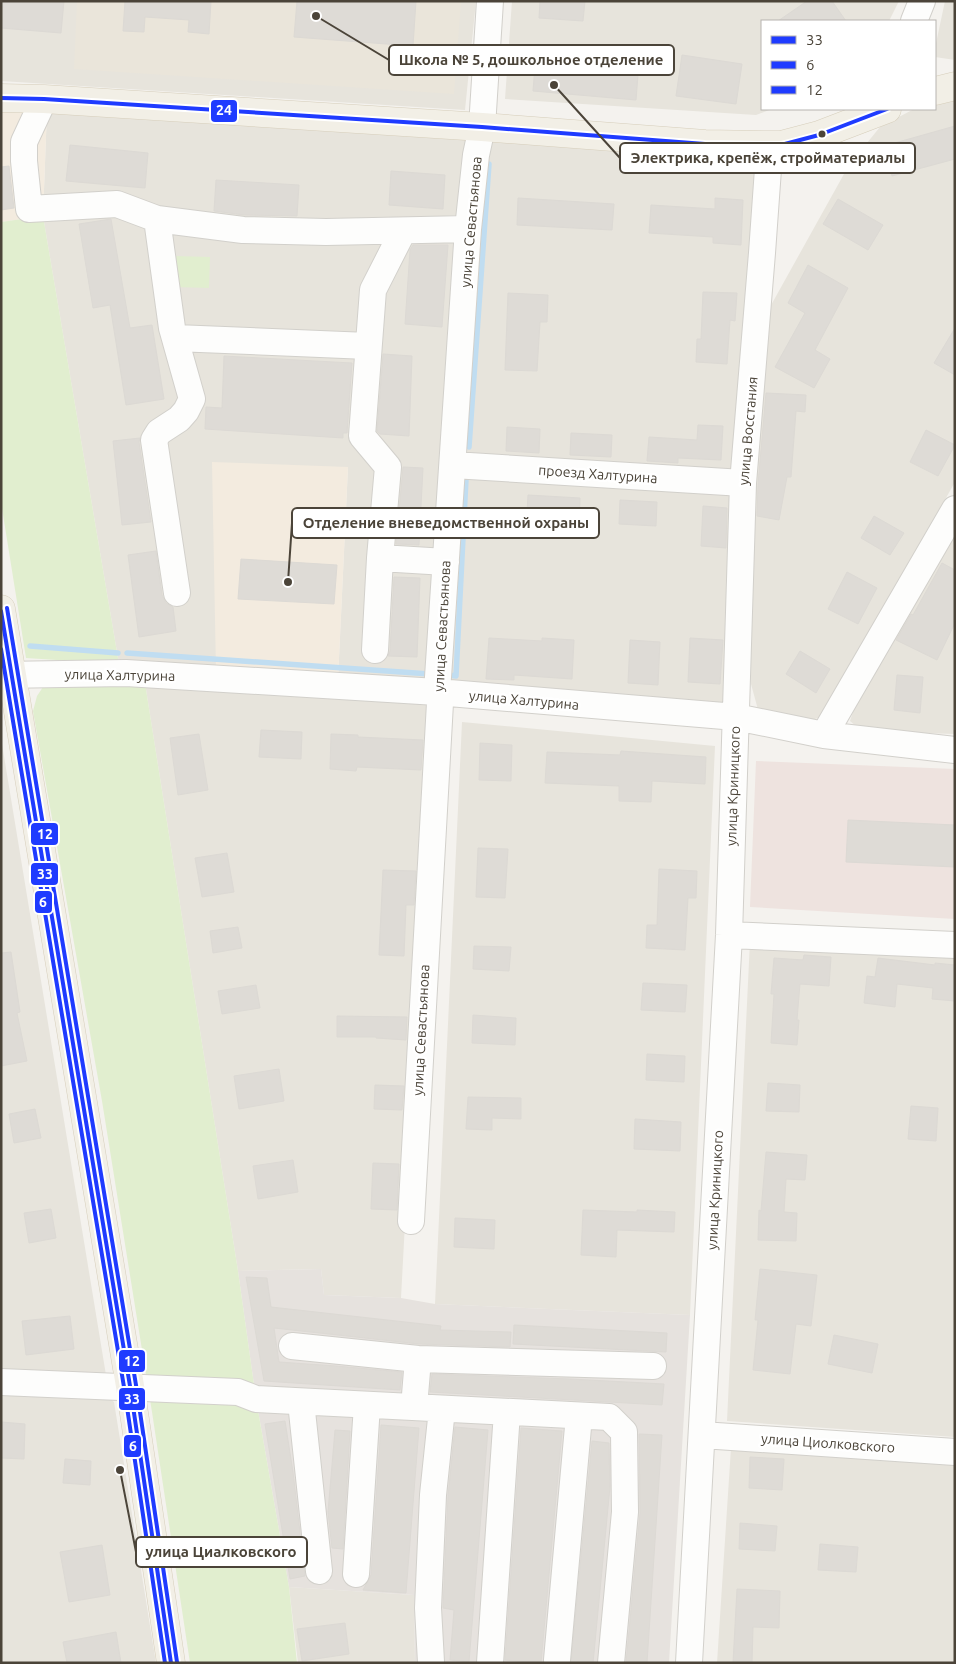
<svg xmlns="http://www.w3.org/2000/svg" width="956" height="1664" viewBox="0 0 956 1664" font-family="Ubuntu,sans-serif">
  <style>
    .residential { fill: #e7e4dc }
    .commercial { fill: #f3ebdf }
    .industrial { fill: #e6e2de }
    .education { fill: #eae5da }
    .medical { fill: #eee3df }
    .green { fill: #e1eecf }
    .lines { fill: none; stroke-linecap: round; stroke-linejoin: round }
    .stream { stroke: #c0ddf1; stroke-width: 5.5 }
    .building { fill: #dedbd6; stroke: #dcd9d4 }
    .minor-casing { stroke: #d2d0cb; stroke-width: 28 }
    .major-casing { stroke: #d6cebb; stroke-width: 29 }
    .minor { stroke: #fdfdfc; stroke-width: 26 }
    .major { stroke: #f2efe6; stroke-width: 28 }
    .bus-1-casing { stroke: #fff; stroke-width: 8 }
    .bus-2-casing { stroke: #fff; stroke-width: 8 }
    .bus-3-casing { stroke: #fff; stroke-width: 8 }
    .bus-4-casing { stroke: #fff; stroke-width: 8 }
    .bus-1 { stroke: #1f3bff; stroke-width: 4 }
    .bus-2 { stroke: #1f3bff; stroke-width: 4 }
    .bus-3 { stroke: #1f3bff; stroke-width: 4 }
    .bus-4 { stroke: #1f3bff; stroke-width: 4 }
    .bus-dot { fill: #4b4439; stroke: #fff; stroke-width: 2 }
    .labels { text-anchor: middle; stroke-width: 5; stroke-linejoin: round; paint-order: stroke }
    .street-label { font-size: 14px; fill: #4b4439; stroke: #fff }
    .leader { fill: none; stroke: #4b4439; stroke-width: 2 }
    .callout-dot { fill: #4b4439; stroke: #fff; stroke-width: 2 }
    .callout { fill: #fff; stroke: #4b4439; stroke-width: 2 }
    .callout-label { font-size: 15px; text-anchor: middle; font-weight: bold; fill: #4b4439 }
    .line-badge { stroke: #fff; stroke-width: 2 }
    .badge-label { font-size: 14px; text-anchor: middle; font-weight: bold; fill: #fff }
  </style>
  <rect width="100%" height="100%" fill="#f4f2ee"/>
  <!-- residential -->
  <path class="residential" d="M1,1H476L465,110L1,81Z
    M512,1H899L889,21H762V109H772L756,115L505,99Z
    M945,1H955V60L935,57V48Z
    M955,95V482L822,717L800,723L760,717L751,684L746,568L770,307L849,165L880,127L914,109H935V101Z
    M47,110L466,138L430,685L338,679L348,467L216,671L119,664L43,216Z
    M487,140L756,157L732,473L463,458Z
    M462,475L731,492L726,710L446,685Z
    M955,530V734L862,731L850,721L859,694Z
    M145,683L433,701L401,1298L324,1295L321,1269L238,1271Z
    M462,722L715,746L690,1315L435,1304Z
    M1,738L106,1375L1,1371Z
    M750,941L955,952V1437L727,1421Z
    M1,1391L107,1396L114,1402L156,1663H1Z
    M731,1448L955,1464V1663H717Z
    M289,1587L414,1595L415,1663H298Z"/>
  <!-- commercial -->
  <path class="commercial" d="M1,110H47L43,216L1,222Z
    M212,462L348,467L338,679L216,671Z"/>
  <!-- industrial -->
  <path class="industrial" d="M321,1269L324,1295L401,1298L435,1304L690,1315L669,1663H415L414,1595L289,1587L256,1399L238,1271Z"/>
  <!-- education -->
  <path class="education" d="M77,1H461L454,94L74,69Z"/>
  <!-- medical -->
  <path class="medical" d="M756,761L955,769V919L750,907Z"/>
  <!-- green -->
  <path class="green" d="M43,216L119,664L26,658L1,502V222Z
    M175,256L210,257L209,288L174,287Z
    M145,683L238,1271L256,1399L289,1587L297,1663H190L152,1412L102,1101L33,711L37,696L43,687Z"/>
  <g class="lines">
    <!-- stream -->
    <path class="stream" d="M469,447L489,164
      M30,646L118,653
      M127,653L430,674
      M449,675L456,676L466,479"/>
  </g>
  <!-- building -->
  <path class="building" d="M3,1H64L61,33L1,28Z
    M125,1H211L209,34L188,32L189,20L145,17L144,32L123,31Z
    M297,1H416L413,46L294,37Z
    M540,1H585L583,21L539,18Z
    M807,1H832L846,21H778Z
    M536,53L639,62L636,100L533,91Z
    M682,55L742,64L736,104L676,96Z
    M955,126V159L892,176L884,146Z
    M70,145L148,153L145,188L66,181Z
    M9,166L14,208L1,210V167Z
    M391,171L445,175L443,209L389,205Z
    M216,180L299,185L297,216L244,215L214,211Z
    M518,198L614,204L612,230L517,225Z
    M715,198L743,200L741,245L713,243V237L649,233L651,205L715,209Z
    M838,199L883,225L868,250L823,224Z
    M111,219L130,328L152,325L164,399L126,405L110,305L93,308L79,224Z
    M413,245H448L442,327L405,324L410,250Z
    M808,265L848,288L815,350L830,359L814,388L775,367L805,313L788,303Z
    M703,292L737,293L735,321L730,320L727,364L696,362L697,339H701Z
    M508,293L548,295L547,322H540L537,371L505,370Z
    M955,328V375L934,363Z
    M383,354L412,356L409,436L380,434L377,431Z
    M224,356L352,363L347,433H343V438L205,429L206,407L222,408Z
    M766,393L806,395L805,412L796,411L791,477H787L779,520L757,516L758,484Z
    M698,425L723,426L721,460L678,458V463L647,461L649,437L697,440Z
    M507,427L540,429L539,453L506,451Z
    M926,430L955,445L938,476L910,462Z
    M571,433L612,435L611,457L570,455Z
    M140,438L139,442L151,522L122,525L113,441Z
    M403,467L423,468L419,545L396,544Z
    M528,495L580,498L579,532L526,529Z
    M620,500L657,502L656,526L619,524Z
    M703,506L727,508L726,548L701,546Z
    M874,516L904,533L890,555L861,538Z
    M156,551L162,595L166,603L173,607L176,631L139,637L128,555Z
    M241,559L337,565L334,604L238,599Z
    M942,563L955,570V623L937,660L896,640L911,614L913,615Z
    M847,572L877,588L858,624L828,609Z
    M394,577L420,578L417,657L388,656L390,651Z
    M489,638L542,641V638L574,640L572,679L514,675V680L486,679Z
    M690,638L723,640L720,684L688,682Z
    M630,640L660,642L658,685L628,683Z
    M800,651L830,669L816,693L786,674Z
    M897,675L923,677L920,713L894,710Z
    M261,730L302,732L301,759L259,757Z
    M199,734L208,790L178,795L170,738Z
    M331,734L358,735V737L423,740L421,770L357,767L356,771L330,769Z
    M480,743L512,745L511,781L479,780Z
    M621,751L706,757L705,784L652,781L651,802L619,801V786L545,783L547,752L620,755Z
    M848,820L955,825V867L846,862Z
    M478,848L508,849L505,898L476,897Z
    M227,853L234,892L202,897L195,858Z
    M659,869L697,871L696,898H688L685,950L646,948L647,925H657Z
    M383,870L416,871L414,905H406L404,956L379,955Z
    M238,927L242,948L213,953L210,931Z
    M474,946L511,947L509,971L473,969Z
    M11,952L20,1012L17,1013L27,1061L1,1066V953Z
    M804,955L831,957L829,986L800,984L797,1020H799L797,1045L771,1043L774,994H771L774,958L803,960Z
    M878,958L935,965V963L955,965V1001L932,999L933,988L897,984L895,1007L864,1003L867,976L875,977Z
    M643,983L687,985L685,1012L641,1010Z
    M256,985L260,1008L222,1014L218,991Z
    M473,1015L516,1018L515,1045L472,1043Z
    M337,1016L407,1017L406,1040L376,1038V1037H337Z
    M647,1054L685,1056L684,1082L646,1080Z
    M279,1069L284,1101L239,1109L234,1076Z
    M768,1083L800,1085L799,1112L766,1111Z
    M375,1085L404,1086L402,1110L374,1109Z
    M468,1097L521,1098V1119L492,1118V1130L466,1129Z
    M911,1106L938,1108L936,1141L908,1139Z
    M35,1109L41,1138L14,1143L9,1114Z
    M635,1119L681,1122L680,1151L634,1149Z
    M766,1152L807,1155L805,1180L786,1179L784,1212L797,1213L796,1241L758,1240L759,1210L761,1211Z
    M293,1160L298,1192L258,1199L253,1166Z
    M373,1163L399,1164L397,1210L371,1209Z
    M51,1209L56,1238L29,1243L24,1213Z
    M583,1210L637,1212V1210L675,1212L674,1232L617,1230L616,1257L581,1255Z
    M455,1218L495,1220L494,1249L454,1247Z
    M760,1269L817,1275L811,1326L796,1324L790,1374L753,1370L758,1320H755Z
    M246,1277L267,1278L271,1307L441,1326L440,1330L511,1332L510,1347L419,1344L274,1328L279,1362L336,1366L402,1372L400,1390L264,1381Z
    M70,1316L74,1349L26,1355L22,1321Z
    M514,1325L667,1333L666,1352L513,1344Z
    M834,1335L878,1344L872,1373L828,1364Z
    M432,1374L570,1379L664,1384L662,1405L430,1392Z
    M285,1421L293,1472L305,1576L290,1579L265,1424Z
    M1,1422L25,1424L24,1459L1,1458Z
    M381,1425L419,1428L406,1593L363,1590L371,1575Z
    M455,1427L488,1430L469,1662L450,1660L454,1610L443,1608L448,1496Z
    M521,1428L562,1431L541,1663L505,1660Z
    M335,1430L350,1431L343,1549L332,1548L328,1512Z
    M639,1434L662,1435L647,1663H626L640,1513Z
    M592,1441L609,1443L610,1487L593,1663H571Z
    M750,1457L784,1459L782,1490L749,1488Z
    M65,1459L91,1461L90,1485L63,1483Z
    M740,1523L777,1526L775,1551L739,1549Z
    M820,1544L858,1547L856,1572L818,1570Z
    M102,1545L110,1595L69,1602L60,1552Z
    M737,1589L780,1591L779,1628L753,1627L752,1663H733Z
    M345,1623L349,1654L302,1661L297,1629Z
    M116,1632L121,1663H67L63,1642Z"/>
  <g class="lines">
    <!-- minor casing -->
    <g class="minor-casing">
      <path id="minor" d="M914,21L922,1
        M44,99L24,142V161L29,209L117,204L157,219L243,230L326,232L468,229
        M157,219L172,328L192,399L186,411L179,419L159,432L154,440L177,593
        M403,231L373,290L362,436L388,467L380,558L446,562
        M175,338L368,346
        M453,465L743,483
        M375,650L380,558
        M1,675L126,673L437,692L736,717L824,735L955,750
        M824,735L955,509
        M729,935L955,945
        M411,1221L440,703L437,692L468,229L476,155L482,127L490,1
        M292,1346L418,1359L653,1366
        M1,1382L238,1392L256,1399L609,1417L624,1432L625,1512L611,1663
        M301,1402L319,1571
        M414,1407L418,1359
        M702,1435L955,1452
        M356,1574L367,1405
        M557,1660L579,1416
        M431,1662L428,1608L433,1495L442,1409
        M490,1663L507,1412
        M689,1663L729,935L743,483L762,253L768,169L763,145"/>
    </g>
    <!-- major casing -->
    <g class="major-casing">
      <path id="major" d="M935,91L955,86
        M1,98L44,99L482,127L705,144L763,145H781L819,135L887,109
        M1,609L130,1386L171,1663"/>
    </g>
    <!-- minor -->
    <use href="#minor" class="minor"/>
    <!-- major -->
    <use href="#major" class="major"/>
    <!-- bus-1 casing -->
    <g class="bus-1-casing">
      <path id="bus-1" d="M1,611L130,1386L171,1663"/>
    </g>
    <!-- bus-2 casing -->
    <g class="bus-2-casing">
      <path id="bus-2" d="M1,649L124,1387L165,1663"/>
    </g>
    <!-- bus-3 casing -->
    <g class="bus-3-casing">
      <path id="bus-3" d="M7,608L136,1385L177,1662"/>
    </g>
    <!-- bus-4 casing -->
    <g class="bus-4-casing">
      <path id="bus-4" d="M1,98L44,99L482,127L705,144L763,145H781L819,135L887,109"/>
    </g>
    <!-- bus-1 -->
    <use href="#bus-1" class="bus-1"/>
    <!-- bus-2 -->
    <use href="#bus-2" class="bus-2"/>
    <!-- bus-3 -->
    <use href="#bus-3" class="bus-3"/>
    <!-- bus-4 -->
    <use href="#bus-4" class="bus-4"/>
  </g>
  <!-- markers -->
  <circle class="bus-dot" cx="822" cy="134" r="4.5"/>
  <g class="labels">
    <!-- street labels -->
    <g class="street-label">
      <text transform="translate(471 222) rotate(-85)" y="5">улица Севастьянова</text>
      <text transform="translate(748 431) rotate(-85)" y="5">улица Восстания</text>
      <text transform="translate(598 474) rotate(4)" y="5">проезд Халтурина</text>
      <text transform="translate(442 626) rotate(-87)" y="5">улица Севастьянова</text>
      <text transform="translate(120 675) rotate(1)" y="5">улица Халтурина</text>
      <text transform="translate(524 700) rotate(5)" y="5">улица Халтурина</text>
      <text transform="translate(733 786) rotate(-88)" y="5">улица Криницкого</text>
      <text transform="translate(421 1030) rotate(-87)" y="5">улица Севастьянова</text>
      <text transform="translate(715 1190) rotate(-87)" y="5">улица Криницкого</text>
      <text transform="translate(828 1443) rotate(4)" y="5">улица Циолковского</text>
    </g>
  </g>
  <!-- callouts -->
  <path class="leader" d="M316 16L389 60M554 85L620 158M288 582L292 523M120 1470L136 1552"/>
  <g class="callout-dot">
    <circle cx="316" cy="16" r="5"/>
    <circle cx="554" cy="85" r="5"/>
    <circle cx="288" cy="582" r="5"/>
    <circle cx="120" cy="1470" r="5"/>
  </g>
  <g class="callout">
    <rect x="389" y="45" width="285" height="30" rx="5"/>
    <rect x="620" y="143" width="295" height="30" rx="5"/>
    <rect x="292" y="508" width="307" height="30" rx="5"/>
    <rect x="136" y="1537" width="171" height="30" rx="5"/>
  </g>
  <g class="callout-label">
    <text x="531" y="65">Школа № 5, дошкольное отделение</text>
    <text x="768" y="163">Электрика, крепёж, стройматериалы</text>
    <text x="446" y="528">Отделение вневедомственной охраны</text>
    <text x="221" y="1557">улица Циалковского</text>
  </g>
  <g class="line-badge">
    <rect x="210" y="99" width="28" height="24" rx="5" fill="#1f3bff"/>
    <rect x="30" y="822" width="29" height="24" rx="5" fill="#1f3bff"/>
    <rect x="30" y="862" width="29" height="24" rx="5" fill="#1f3bff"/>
    <rect x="34" y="890" width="19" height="24" rx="5" fill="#1f3bff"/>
    <rect x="118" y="1349" width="28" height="24" rx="5" fill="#1f3bff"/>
    <rect x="118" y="1387" width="28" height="24" rx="5" fill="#1f3bff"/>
    <rect x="123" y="1434" width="19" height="24" rx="5" fill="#1f3bff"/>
  </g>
  <g class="badge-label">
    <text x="224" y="115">24</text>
    <text x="45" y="839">12</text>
    <text x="45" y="879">33</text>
    <text x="43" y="907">6</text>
    <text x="132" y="1366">12</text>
    <text x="132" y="1404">33</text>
    <text x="133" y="1451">6</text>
  </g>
  <!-- border -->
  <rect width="956" height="1664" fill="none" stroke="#4b4439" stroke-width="5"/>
  <!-- legend -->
  <rect x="761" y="20" width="175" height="90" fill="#ffffff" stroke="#b7b4b0"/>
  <rect x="771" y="36" width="25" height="8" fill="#1f3bff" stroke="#b7b4b0"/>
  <text x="806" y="45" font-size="15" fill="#4b4439">33</text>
  <rect x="771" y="61" width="25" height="8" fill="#1f3bff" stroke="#b7b4b0"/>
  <text x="806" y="70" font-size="15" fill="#4b4439">6</text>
  <rect x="771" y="86" width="25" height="8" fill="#1f3bff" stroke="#b7b4b0"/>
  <text x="806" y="95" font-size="15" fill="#4b4439">12</text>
</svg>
